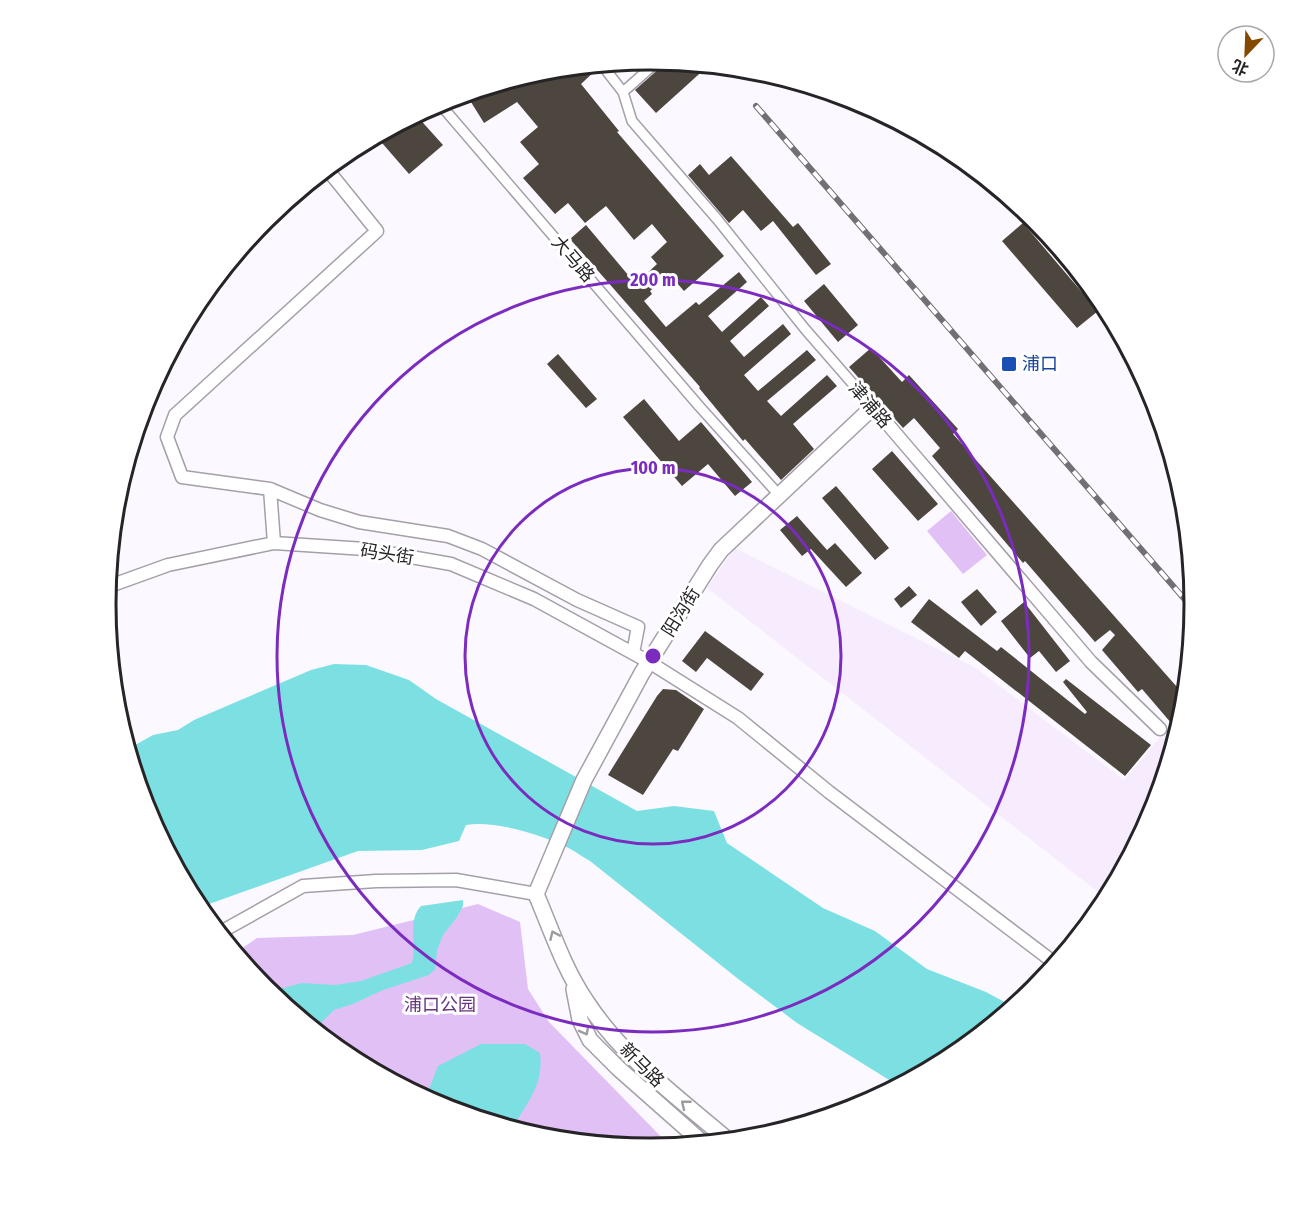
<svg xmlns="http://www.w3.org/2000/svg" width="1300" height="1209" viewBox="0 0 1300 1209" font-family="'Fira Sans Condensed','Noto Sans SC',sans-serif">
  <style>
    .built { fill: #f7ecfe }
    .green { fill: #e1c0f6 }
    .water { fill: #7ce0e3 }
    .building { fill: #4c463e }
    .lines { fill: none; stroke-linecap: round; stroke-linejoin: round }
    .pedestrian-casing { stroke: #a59fa9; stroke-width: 12 }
    .minor-casing { stroke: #a59fa9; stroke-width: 15 }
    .tertiary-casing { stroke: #a59fa9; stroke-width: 18 }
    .pedestrian { stroke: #fff; stroke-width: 9 }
    .minor { stroke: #fff; stroke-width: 12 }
    .tertiary { stroke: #fff; stroke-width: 15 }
    .rail-casing { stroke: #737075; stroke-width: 6 }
    .rail { stroke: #fff; stroke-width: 4; stroke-dasharray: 11; stroke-linecap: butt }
    .oneway { stroke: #9e9c9e }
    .ring { fill: none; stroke: #7b2cbf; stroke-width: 3 }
    .transit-dot { fill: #1a4fb4; stroke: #fff; stroke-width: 2 }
    .labels { text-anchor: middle; stroke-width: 6; stroke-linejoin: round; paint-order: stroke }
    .street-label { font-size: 18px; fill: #272428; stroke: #fff }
    .transit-label { font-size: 18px; fill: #164399; stroke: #fff; text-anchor: start }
    .park-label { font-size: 18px; fill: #65367f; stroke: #fff }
    .rim { fill: none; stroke: #272428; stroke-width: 3 }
    .centre { fill: #7b2cbf; stroke: #fff; stroke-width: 3 }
    .ring-label { font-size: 18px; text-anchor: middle; font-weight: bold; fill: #7b2cbf; stroke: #fff; stroke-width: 6; stroke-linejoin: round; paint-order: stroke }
  </style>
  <rect width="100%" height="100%" fill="#fcf8ff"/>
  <!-- built -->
  <path class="built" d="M735,548L976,668L1124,780L1161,736L1173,746L1153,813L1107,899L707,588Z"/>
  <!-- green -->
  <path class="green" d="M951,511L987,555L963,574L927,531Z
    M478,904L520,922L528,989L549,1022L671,1147L650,1149L543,1138L441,1107L347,1057L265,989L235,953L257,938L353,935Z"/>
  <!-- water -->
  <path class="water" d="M334,664L366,665L409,680L436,699L637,811L674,806L714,811L727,843L823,908L875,931L927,969L986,992L1014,1007L952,1057L899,1086L797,1023L737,978L590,861C584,858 579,854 574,851C548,836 495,820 466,825L459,841L422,850L358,851L198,908L147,813L128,749L153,735L178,730L194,720L311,670Z
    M463,900V906L457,917L443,935L437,950L435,969L429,975L383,990L353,1004L334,1010L314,1030L268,992L302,983L335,985L361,981L412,963C417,943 407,921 421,906Z
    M481,1044H525L540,1053C544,1086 527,1102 512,1129L441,1107L425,1099L438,1066Z"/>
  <!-- building -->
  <path class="building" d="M665,61L708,66L656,113L635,90L662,66Z
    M595,65L597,69L581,84L619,131L617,132L724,256L684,291L669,274L650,291L652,294L644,301L666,327L696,302L699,305L739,272L747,282L708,316L722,332L761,297L769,306L730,341L744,357L783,324L791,334L744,375L758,391L807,350L816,360L767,401L781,416L827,375L837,386L793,424L814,449L781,480L745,439L743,441L699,388L700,387L570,239L586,225L634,282L639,278L640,280L657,264L651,257L667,242L652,224L634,240L606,206L585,223L568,203L555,214L523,178L539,164L520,142L538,127L517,102L484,123L466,94L544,70Z
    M416,115L443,145L409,174L376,136Z
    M731,156L793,227L798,223L831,264L816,275L773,221L761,231L743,210L729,223L688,175L700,164L709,175Z
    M1023,223L1098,311L1077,328L1002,241Z
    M824,284L858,325L838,342L804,301Z
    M871,348L902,382L909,375L958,429L953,434L1185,696L1184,711L1178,731L1142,689L1138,692L1102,650L1115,635L1110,630L1095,642L1025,561L1023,563L932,456L940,448L914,418L903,428L849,367Z
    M558,354L597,399L586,408L547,364Z
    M644,399L679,441L701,422L752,482L735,496L708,464L682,486L623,417Z
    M892,451L938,504L918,521L872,469Z
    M836,486L889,548L875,560L822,498Z
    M797,516L827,550L835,543L862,573L846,587L811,549L802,556L780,530Z
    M909,586L917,595L901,608L894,599Z
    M977,589L997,612L981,626L961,602Z
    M929,599L997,651L1001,647L1085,714L1087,712L1063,682L1066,679L1151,745L1125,776L965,651L959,658L911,622Z
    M1024,602L1070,661L1056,672L1039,651L1030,658L1001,621Z
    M705,631L764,674L751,691L707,658L696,672L682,661Z
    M663,689L676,690L704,709L678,751L673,749L643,795L608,775L657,696Z"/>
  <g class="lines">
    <!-- pedestrian casing -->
    <g class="pedestrian-casing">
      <path id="pedestrian" d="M602,65L623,92L632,121L717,219L805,329L873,407
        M623,92L658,61
        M439,103L699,406L779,495"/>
    </g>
    <!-- minor casing -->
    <g class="minor-casing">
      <path id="minor" d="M873,407L1091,662L1160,729
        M270,489L320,510L359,522L448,536L482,549L577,600L638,627L633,653
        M274,543L270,489L182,477L167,437L175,415L377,231L327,169
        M107,587L168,565L274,543L365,549L451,564L534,599L649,662L738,718L829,792L1056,964
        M219,933L303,886L376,881L456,880L536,894"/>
    </g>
    <!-- tertiary casing -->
    <g class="tertiary-casing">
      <path id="tertiary" d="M574,989L580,1020L590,1040L618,1068L704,1144
        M729,1141C679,1098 623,1058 586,1001C564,969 551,929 536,894L584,780L642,673L710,565L721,550L873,407"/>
    </g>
    <!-- pedestrian -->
    <use href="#pedestrian" class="pedestrian"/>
    <!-- minor -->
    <use href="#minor" class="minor"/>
    <!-- tertiary -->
    <use href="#tertiary" class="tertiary"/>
    <!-- rail casing -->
    <g class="rail-casing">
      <path id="rail" d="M756,106L1194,610"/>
    </g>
    <!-- rail -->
    <use href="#rail" class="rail"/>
  </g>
  <!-- one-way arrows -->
  <defs><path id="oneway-chevron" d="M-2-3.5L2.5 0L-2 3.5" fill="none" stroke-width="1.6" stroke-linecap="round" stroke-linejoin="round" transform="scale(1.5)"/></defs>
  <g class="oneway">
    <use href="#oneway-chevron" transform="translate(554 935) rotate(-114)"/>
    <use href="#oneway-chevron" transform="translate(585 1031) rotate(62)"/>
    <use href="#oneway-chevron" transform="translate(685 1104) rotate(-141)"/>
  </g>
  <!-- distance rings -->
  <g class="ring">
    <circle cx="653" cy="656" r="188"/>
    <circle cx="653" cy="656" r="376"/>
  </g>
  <!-- markers -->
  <rect class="transit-dot" x="1001" y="356" width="16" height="16" rx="3"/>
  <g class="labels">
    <!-- street labels -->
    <g class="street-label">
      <text transform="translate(573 259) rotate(49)" y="6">大马路</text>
      <text transform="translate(870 405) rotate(49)" y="6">津浦路</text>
      <text transform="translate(387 554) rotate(9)" y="6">码头街</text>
      <text transform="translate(681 612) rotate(-58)" y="6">阳沟街</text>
      <text transform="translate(642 1065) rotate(45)" y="6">新马路</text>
    </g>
    <!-- transit labels -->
    <g class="transit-label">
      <text x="1022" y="370">浦口</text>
    </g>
    <!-- park labels -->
    <g class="park-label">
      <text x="440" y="1011">浦口公园</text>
    </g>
  </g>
  <!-- crop -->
  <path d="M0 0H1300V1209H0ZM116 604a534 534 0 1 1 1068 0a534 534 0 1 1-1068 0Z" fill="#fff" fill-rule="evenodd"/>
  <path class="rim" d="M116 604a534 534 0 1 1 1068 0a534 534 0 1 1-1068 0Z"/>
  <circle cx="653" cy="656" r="9" class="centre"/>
  <g class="ring-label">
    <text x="653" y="286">200 m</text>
    <text x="653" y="474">100 m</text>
  </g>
  <!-- north arrow -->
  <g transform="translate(1246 54) rotate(203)"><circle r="28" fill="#ffffff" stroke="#a9a7a9" stroke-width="1.5"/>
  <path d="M0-4.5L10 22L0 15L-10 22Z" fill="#834900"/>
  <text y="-9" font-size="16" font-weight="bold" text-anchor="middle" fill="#272428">北</text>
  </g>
</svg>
